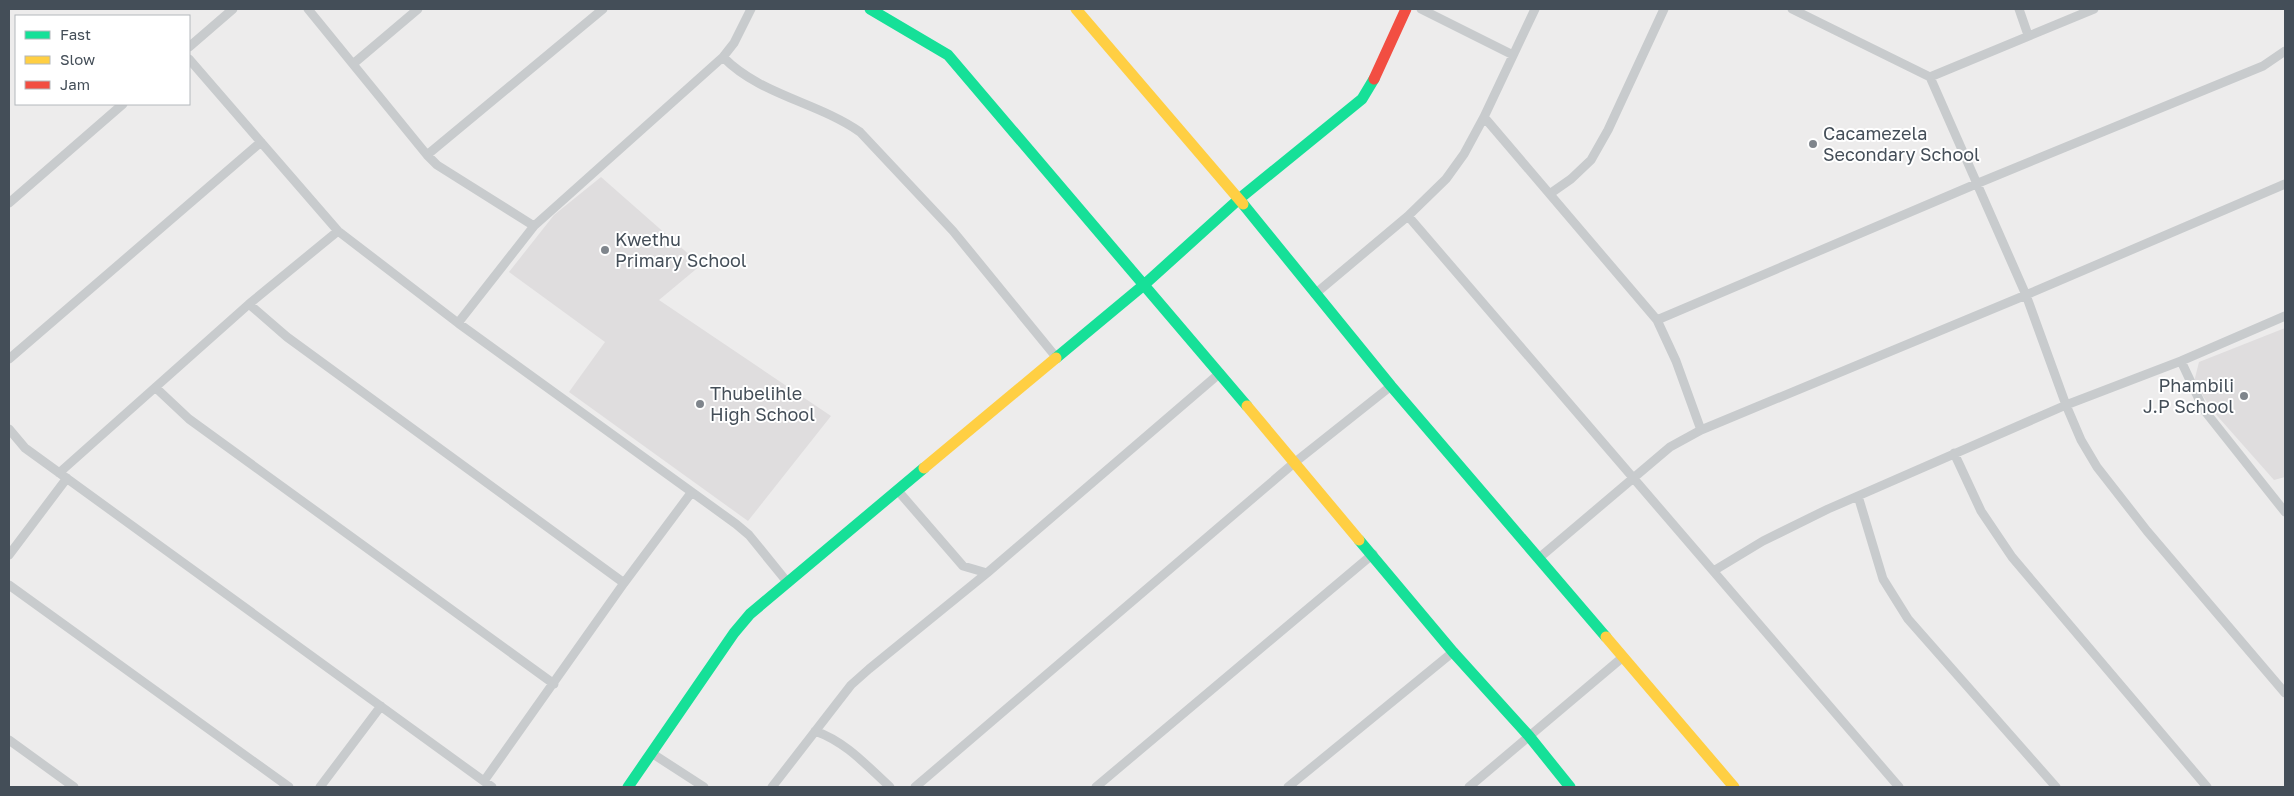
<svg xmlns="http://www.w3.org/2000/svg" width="2294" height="796" viewBox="0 0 2294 796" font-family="'Golos Text',sans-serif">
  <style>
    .education { fill: #dfddde }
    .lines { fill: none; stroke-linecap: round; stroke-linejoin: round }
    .street { stroke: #c8cbcd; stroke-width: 9 }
    .fast { stroke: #16e098; stroke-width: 11 }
    .slow { stroke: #ffcf43; stroke-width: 11 }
    .jam { stroke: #f24e42; stroke-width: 11 }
    .poi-dot { fill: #7f858c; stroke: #fff; stroke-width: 2 }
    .labels { text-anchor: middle; stroke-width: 4; stroke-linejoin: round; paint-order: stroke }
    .poi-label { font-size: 18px; fill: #444e58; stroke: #fff; text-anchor: start }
  </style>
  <rect width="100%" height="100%" fill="#edecec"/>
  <!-- education -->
  <path class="education" d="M601,177L701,265L659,300L831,416L748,521L569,392L605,342L509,272L554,215Z
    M2285,328V477L2274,480L2212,410L2194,382L2199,362Z"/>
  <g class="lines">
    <!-- street -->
    <path class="street" d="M308,9L427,155L437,165L534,226
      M1421,9L1513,55
      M1792,9L1930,77L2026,295L2066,405L2081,440L2097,467L2147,531L2285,693
      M2019,9L2028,35
      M189,47L233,9
      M723,57C760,95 817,102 860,132L953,231L1056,357
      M189,59L338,231L458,323L736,524L749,535L788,583
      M353,64L418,9
      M1930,77L2094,9
      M1484,117L1657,320L1676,361L1701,430
      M427,155L603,9
      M1551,193L1571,179L1591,160L1608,130L1664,9
      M9,203L123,104
      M1408,216L1899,787
      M1315,294L1408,216L1446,179L1464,154L1484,117L1535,9
      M249,304L287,337L624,583
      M1657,320L1976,184L2263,66L2285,51
      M458,323L534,226L723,57L734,43L751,9
      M9,359L261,142
      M2181,361L2204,410L2285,512
      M156,388L189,419L554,684
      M9,429L25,448L492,787
      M1954,453L1981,511L2012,557L2207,787
      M59,473L249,304L338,231
      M899,492L963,566L987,573
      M1858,496L1883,579L1908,619L2056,787
      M9,555L67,478
      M1539,558L1670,447L1701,430L2026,295L2285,184
      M1715,570L1763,541L1828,509L2066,405L2181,361L2285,316
      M9,585L289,787
      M815,731C846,742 866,765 890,787
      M9,740L74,787
      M653,754L704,787
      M484,781L624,583L691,493
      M320,787L381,706
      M772,787L851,685L869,669L987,573L1220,373
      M915,787L1294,463L1391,386
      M1096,787L1373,554
      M1288,787L1453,652
      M1469,787L1623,657"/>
    <!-- fast -->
    <path class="fast" d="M870,9L948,55L1247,406
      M1243,204L1391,386L1606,637
      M1056,358L1145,284L1239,199L1362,99L1374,79
      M1359,540L1453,652L1529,736L1570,787
      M628,787L734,633L750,614L924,468"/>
    <!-- slow -->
    <path class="slow" d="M1076,9L1243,204
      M1247,406L1359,540
      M924,468L1056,358
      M1606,637L1734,787"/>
    <!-- jam -->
    <path class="jam" d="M1374,79L1406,9"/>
  </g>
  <!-- markers -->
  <g class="poi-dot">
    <circle cx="1813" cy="144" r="5"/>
    <circle cx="605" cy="250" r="5"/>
    <circle cx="2244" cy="396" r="5"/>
    <circle cx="700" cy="404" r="5"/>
  </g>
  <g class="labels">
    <!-- poi labels -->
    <g class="poi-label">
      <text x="1823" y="140">Cacamezela<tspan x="1823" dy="21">Secondary School</tspan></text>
      <text x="615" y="246">Kwethu<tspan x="615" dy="21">Primary School</tspan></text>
      <text x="2234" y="392" text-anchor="end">Phambili<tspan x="2234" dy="21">J.P School</tspan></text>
      <text x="710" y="400">Thubelihle<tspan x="710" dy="21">High School</tspan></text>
    </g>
  </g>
  <!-- border -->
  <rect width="2294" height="796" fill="none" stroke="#444e58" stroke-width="20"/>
  <!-- legend -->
  <rect x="15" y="15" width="175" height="90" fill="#ffffff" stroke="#b4b8bc"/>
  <rect x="25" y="31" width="25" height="8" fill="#16e098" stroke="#b4b8bc"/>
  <text x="60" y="40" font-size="15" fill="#444e58">Fast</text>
  <rect x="25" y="56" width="25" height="8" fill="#ffcf43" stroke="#b4b8bc"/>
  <text x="60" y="65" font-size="15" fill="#444e58">Slow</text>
  <rect x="25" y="81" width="25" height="8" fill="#f24e42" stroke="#b4b8bc"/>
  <text x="60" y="90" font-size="15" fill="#444e58">Jam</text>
</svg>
